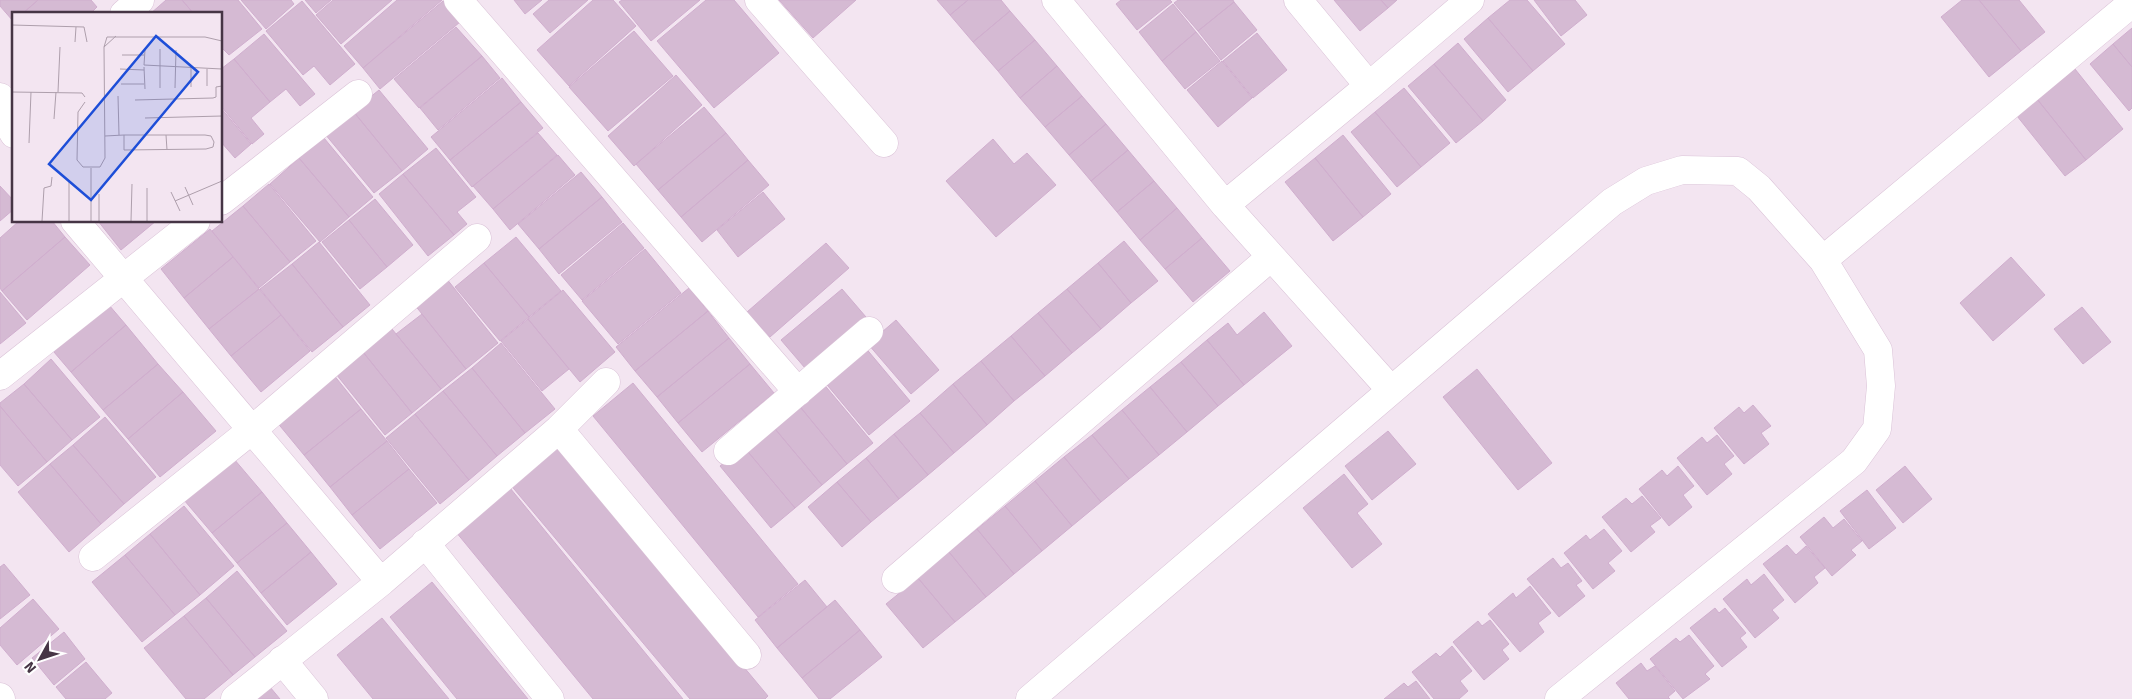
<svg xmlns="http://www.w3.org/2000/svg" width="2132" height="699" viewBox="0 0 2132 699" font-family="Signika,sans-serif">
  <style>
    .building { fill: #d5bad3; stroke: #d0aece }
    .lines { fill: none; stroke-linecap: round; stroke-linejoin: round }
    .minor-casing { stroke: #dac2d7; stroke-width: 29 }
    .minor { stroke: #fff; stroke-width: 28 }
    .inset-road { fill: none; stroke: #ae9fac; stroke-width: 1 }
    .view { fill: #1d4ed8; fill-opacity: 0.15; stroke: #1d4ed8; stroke-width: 2.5 }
    .inset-edge { fill: none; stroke: #463545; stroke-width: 2.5 }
  </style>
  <rect width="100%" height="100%" fill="#f3e5f1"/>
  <!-- building -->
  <path class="building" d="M0,0H38L22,14H14L13,21L0,6Z
    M38,0H91L97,7L90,14H22Z
    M166,0H182L194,14H150Z
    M182,0H238L262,29L229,55L221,47V14H194Z
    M241,0H291L294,4L266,29Z
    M305,0H331L316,13Z
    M333,0H392L341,44L316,15Z
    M397,0H442L363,68L344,46Z
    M514,0H542L525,14Z
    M549,0H588L550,33L533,14Z
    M593,0H613L636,26L569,86L537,50Z
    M622,0H700L651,41L619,2Z
    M706,0H734L779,53L714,108L657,41Z
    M779,0H856L813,38Z
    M937,0H968L950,15Z
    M968,0H1001L1010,11L973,42L950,15Z
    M1121,0H1170L1172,2L1137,30L1116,4Z
    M1178,0H1233L1234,2L1198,31L1174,3Z
    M1334,0H1381L1388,8L1360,31Z
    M1381,0H1397L1388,8Z
    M1510,0H1527L1565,44L1533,71L1488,18Z
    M1534,0H1575L1587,15L1561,36Z
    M1962,0H1979L2021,51L1989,77L1941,17Z
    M1979,0H2019L2045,32L2021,51Z
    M302,1L355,64L330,85L314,66L303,75L266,31Z
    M443,1L460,22L380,89L363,68Z
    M1234,2L1257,30L1221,60L1198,31Z
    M1173,4L1196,32L1162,61L1139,32Z
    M1010,11L1035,40L998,71L973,42Z
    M1488,18L1533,71L1508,92L1464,39Z
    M456,27L482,56L419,108L394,79Z
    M2132,28V67L2113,44Z
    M634,31L673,76L608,131L569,87Z
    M1196,32L1220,61L1185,89L1162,61Z
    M1257,33L1287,70L1253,98L1223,61Z
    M264,34L315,94L300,106L286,89L270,102L234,59Z
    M1035,40L1057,66L1020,98L998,71Z
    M1458,43L1506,100L1483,121L1434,64Z
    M2113,44L2132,67V108L2129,111L2090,64Z
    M482,56L500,78L438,130L420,108Z
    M234,59L270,102L251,118L264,134L252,144L221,106V69Z
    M1222,61L1252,98L1218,127L1187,90Z
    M1434,64L1483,121L1456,143L1408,86Z
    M1057,66L1082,96L1045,127L1020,98Z
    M2075,69L2123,129L2086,160L2037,99Z
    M676,75L702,105L634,166L608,136Z
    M502,78L521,102L450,160L431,137Z
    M1404,88L1450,143L1421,167L1375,112Z
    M379,90L428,149L402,171L353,111Z
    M1082,96L1106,124L1069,155L1045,127Z
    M2037,99L2086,160L2065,176L2017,116Z
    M521,102L543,128L472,187L450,160Z
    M704,107L726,133L658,190L636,164Z
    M221,108L251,144L235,158L221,142Z
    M353,111L402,171L374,193L325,134Z
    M1375,112L1421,167L1397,187L1351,132Z
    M1106,124L1128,150L1091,181L1069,155Z
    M538,133L557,155L493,209L473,186Z
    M726,133L748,160L681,217L658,190Z
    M1343,135L1391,194L1363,217L1315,158Z
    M324,138L373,197L349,217L299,158Z
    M993,139L1014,164L1027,153L1056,185L996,237L946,181Z
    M436,148L476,197L457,212L467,224L454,235L403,174Z
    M1128,150L1154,181L1117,212L1091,181Z
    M558,155L575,175L510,230L493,209Z
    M299,158L349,217L320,242L270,184Z
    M1315,158L1363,217L1333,241L1285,182Z
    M748,160L769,185L702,242L681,217Z
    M581,172L602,197L539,249L518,224Z
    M403,174L454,235L428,256L379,194Z
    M1154,181L1177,208L1140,240L1117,212Z
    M269,184L316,241L290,262L243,206Z
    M0,186L14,201V209L0,221Z
    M763,192L785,219L738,257L717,230Z
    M602,197L622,222L559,274L539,249Z
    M375,199L413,245L387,267L349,220Z
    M243,206L290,262L259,288L212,231Z
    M1177,208L1202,238L1165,269L1140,240Z
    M349,220L387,267L360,289L322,242Z
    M19,221H52L65,237L2,291L0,288V238Z
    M98,221H156L121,250Z
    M623,223L644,248L582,300L561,275Z
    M210,229L233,257L184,298L161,269Z
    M65,237L90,265L27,320L2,291Z
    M516,237L561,291L529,317L484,263Z
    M1202,238L1230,271L1193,302L1165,269Z
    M1124,241L1158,281L1131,303L1098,263Z
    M319,242L370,305L343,327L292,264Z
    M826,243L849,268L770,337L747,312Z
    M645,249L681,293L618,344L582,301Z
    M233,257L259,289L209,329L184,298Z
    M2011,257L2045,295L1993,341L1960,303Z
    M484,263L529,317L500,341L455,287Z
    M1098,263L1131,303L1101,329L1067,289Z
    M292,264L343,327L312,352L260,289Z
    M446,278L498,343L466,369L414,304Z
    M689,288L708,311L635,371L616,347Z
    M259,289L281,315L231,356L209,329Z
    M842,289L866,317L805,368L781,340Z
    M1067,289L1101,329L1072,353L1038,313Z
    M563,290L615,352L580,382L528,319Z
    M0,292L26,323L0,344Z
    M103,298L126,325L71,372L48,345Z
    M2082,307L2111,342L2083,364L2054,329Z
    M708,311L729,338L657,397L635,371Z
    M1264,312L1292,346L1244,385L1207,340L1228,323L1237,335Z
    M1038,313L1072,353L1045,376L1011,336Z
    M422,314L466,369L441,389L396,334Z
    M281,315L310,351L261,392L231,356Z
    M528,319L569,369L542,391L501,341Z
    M896,320L939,370L911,394L868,344Z
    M126,325L158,364L103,410L71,372Z
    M392,329L441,389L412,413L363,352Z
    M1011,336L1045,376L1014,401L981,361Z
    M729,338L750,364L678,423L657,397Z
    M1207,340L1244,385L1218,406L1181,362Z
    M501,343L555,409L525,433L472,368Z
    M864,346L910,401L869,435L823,380Z
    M363,352L412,413L385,435L336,374Z
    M51,359L100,417L72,440L24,384Z
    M981,361L1014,401L987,425L953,384Z
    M1181,362L1218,406L1187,432L1150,387Z
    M158,364L183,392L128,439L103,410Z
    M750,364L774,393L702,452L678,423Z
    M472,368L525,433L497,456L443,391Z
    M329,369L361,409L304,455L271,415Z
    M1477,369L1552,463L1518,490L1443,397Z
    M822,382L873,443L847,464L797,403Z
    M633,383L798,584L758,617L593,416Z
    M24,384L72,440L47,462L0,406V403Z
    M953,384L987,425L954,453L920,413Z
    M1150,387L1187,432L1159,455L1122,410Z
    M443,391L497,456L469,480L415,414Z
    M183,392L216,431L160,477L128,439Z
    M797,403L847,464L822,485L771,424Z
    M1753,405L1771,426L1761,433L1769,444L1744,464L1714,428L1739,407L1744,413Z
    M0,406L47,462L18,486L0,465Z
    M361,409L387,441L330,487L304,455Z
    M1122,410L1159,455L1129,479L1092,435Z
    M920,413L954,453L928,475L894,434Z
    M415,414L469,480L440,504L386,438Z
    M105,417L156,477L124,504L73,445Z
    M771,424L822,485L795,508L744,447Z
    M1388,431L1416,464L1372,500L1345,466Z
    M894,434L928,475L899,499L866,458Z
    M1092,435L1129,479L1101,502L1064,457Z
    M1717,435L1734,456L1724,464L1732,474L1707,495L1677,458L1702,437L1707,443Z
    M387,441L409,469L352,515L330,487Z
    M557,443L768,696L765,699H690L509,483Z
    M73,445L124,504L101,524L50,464Z
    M744,447L795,508L771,528L720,466Z
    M1064,457L1101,502L1072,526L1035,481Z
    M866,458L899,499L871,522L837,482Z
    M234,459L262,492L212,533L184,500Z
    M50,464L101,524L69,552L18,492Z
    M1678,466L1694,486L1683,495L1692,507L1669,526L1639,489L1662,470L1667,476Z
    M1905,466L1932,499L1903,523L1876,490Z
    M409,469L437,503L380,549L352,515Z
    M1344,474L1368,504L1357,513L1382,544L1352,568L1303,508Z
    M1035,481L1072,526L1042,551L1005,506Z
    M837,482L871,522L842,547L808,507Z
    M510,488L683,699H593L456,532Z
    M1867,490L1896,528L1869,549L1840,511Z
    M262,492L287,523L237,563L212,533Z
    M1642,496L1661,518L1650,526L1655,532L1631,552L1602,517L1626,498L1632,504Z
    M184,506L234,566L200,595L150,534Z
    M1005,506L1042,551L1014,574L977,529Z
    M1824,517L1833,528L1844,519L1862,541L1851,550L1856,555L1832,576L1800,537Z
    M287,523L311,552L261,593L237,563Z
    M977,529L1014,574L986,597L949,552Z
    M1604,529L1622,551L1608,563L1615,571L1593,589L1564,553L1586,535L1590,540Z
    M150,534L200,595L175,615L125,555Z
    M1787,545L1796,555L1806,546L1825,568L1814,577L1818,583L1795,603L1763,564Z
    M311,552L337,584L287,625L261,593Z
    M949,552L986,597L955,622L918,578Z
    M125,555L175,615L142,642L92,582Z
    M1553,558L1561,568L1568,563L1582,581L1576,585L1585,596L1559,617L1527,579Z
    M4,564L30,595L0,619V567Z
    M237,571L287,631L255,657L206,598Z
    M1764,574L1784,600L1772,610L1779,618L1755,638L1723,599L1747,579L1751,585Z
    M918,578L955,622L923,648L886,604Z
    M805,580L827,607L777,648L755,620Z
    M432,582L528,699H457L390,617Z
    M1530,586L1551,613L1538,623L1544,632L1520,652L1488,614L1513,593L1516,598Z
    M206,598L255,657L233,675L184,616Z
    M33,599L59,629L17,665L0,645V628Z
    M835,600L860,630L802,678L777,648Z
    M1715,608L1719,613L1725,608L1746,633L1740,638L1747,647L1722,667L1690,628Z
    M184,616L233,675L204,699H186L144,648Z
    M382,618L449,699H373L337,655Z
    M1490,620L1509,644L1502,650L1509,659L1484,680L1453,642L1478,621L1482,626Z
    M860,630L882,657L830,699H819L802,678Z
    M64,632L85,659L54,685L32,658Z
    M1689,635L1714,666L1705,674L1710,679L1683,699L1650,659L1676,638L1680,642Z
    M1452,646L1472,671L1460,681L1468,691L1459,699H1434L1412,672L1436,653L1440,657Z
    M86,662L112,693L105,699H66L56,687Z
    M1641,663L1647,671L1655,666L1675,691L1668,697L1670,699H1629L1616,683Z
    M1416,681L1430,699H1384L1404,683L1408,687Z
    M270,687L280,699H254Z"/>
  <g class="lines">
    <!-- minor casing -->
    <g class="minor-casing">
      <path id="minor" d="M458,0L798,392
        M759,0L884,143
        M1056,0L1225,205L1391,390
        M124,14L140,0
        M1369,86L1470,0
        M0,97L3,115L14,134
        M221,201L358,94
        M1225,205L1369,86L1298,0
        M75,221L381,582L235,699
        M1823,260L2132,3
        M0,376L196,221
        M559,429L747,655
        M728,451L869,331
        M425,543L550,699
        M93,557L253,429L477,238
        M896,579L1271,257
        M381,582L559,429L606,382
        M282,660L314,699
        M0,697L1,699
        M1030,699L1612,202L1646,181L1682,170L1738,171L1759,188L1823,260L1878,350L1881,386L1877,429L1854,461L1559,699"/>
    </g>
    <!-- minor -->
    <use href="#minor" class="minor"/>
  </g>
  <!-- overview -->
  <g transform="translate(12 12)">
    <rect width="210" height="210" fill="#f3e5f1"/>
    <path class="inset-road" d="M0,13L72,15L75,30M63,30L64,15M92,35L104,24M133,38L132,53L210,57M110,43H132M179,54V75M132,55L133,77M108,57L132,58M109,72H132M195,74V57M148,76V37M163,76L164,38M0,80L70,81L73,85M46,80L48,35M106,84L107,123M123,88L201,86L204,85V75L210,74M73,90L66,100L65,148L71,155H88L93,146L92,35L95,25H193L210,29M133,106L210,104M42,107L44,80M154,123L155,138M93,124L112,123H193L199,124L202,130L201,135L194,137L112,138V123M17,131L19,80M57,170V209M173,175L181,193M159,180L168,199M87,182V209M163,189L210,169M30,209L32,176L39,174L40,165M79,209V156M119,209L120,172M135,209V176"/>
    <path class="view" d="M144,24L186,60L79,188L37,152Z"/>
    <rect width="210" height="210" class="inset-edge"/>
  </g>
  <!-- north arrow -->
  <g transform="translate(40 659) rotate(230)" stroke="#ffffff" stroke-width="4" paint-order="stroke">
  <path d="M0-4L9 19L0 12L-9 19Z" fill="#463545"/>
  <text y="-8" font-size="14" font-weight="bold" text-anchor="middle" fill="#463545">N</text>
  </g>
</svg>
